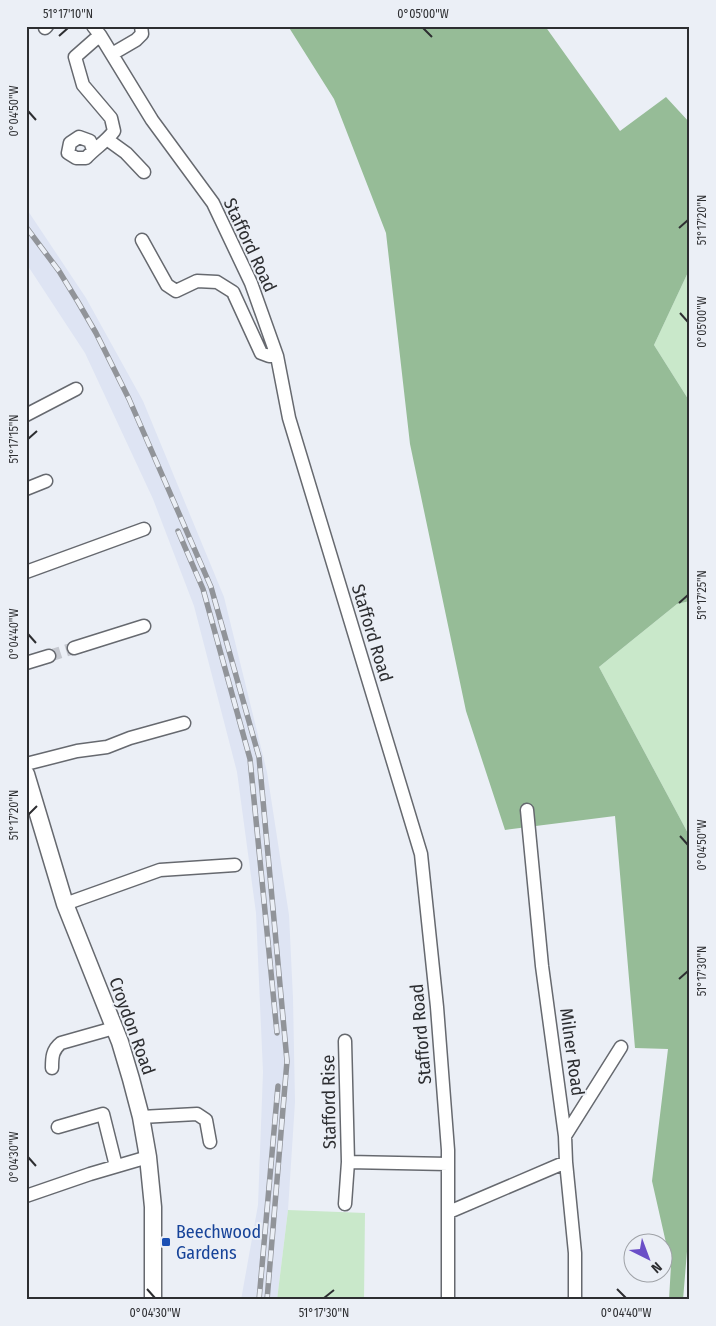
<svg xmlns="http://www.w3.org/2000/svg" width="716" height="1326" viewBox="0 0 716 1326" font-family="'Fira Sans Condensed',sans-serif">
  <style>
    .built { fill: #dee4f3 }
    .green { fill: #c9e8ca }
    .forest { fill: #96bc97 }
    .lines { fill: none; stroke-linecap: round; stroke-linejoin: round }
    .minor-tunnel { stroke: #c5c8cf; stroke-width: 12; stroke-dasharray: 12 6; stroke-linecap: butt }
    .minor-casing { stroke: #66696f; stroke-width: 15 }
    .major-casing { stroke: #66696f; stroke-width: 19 }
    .minor { stroke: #fff; stroke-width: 12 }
    .major { stroke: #fff; stroke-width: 16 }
    .rail-casing { stroke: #919499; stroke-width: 5.5 }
    .rail { stroke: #ebeff6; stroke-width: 4; stroke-dasharray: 11; stroke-linecap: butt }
    .ticks { fill: none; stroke: #2d2e31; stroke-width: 2 }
    .transit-dot { fill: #1a4fb4; stroke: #ebeff6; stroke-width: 2 }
    .labels { text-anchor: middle; stroke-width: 4; stroke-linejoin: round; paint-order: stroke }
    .street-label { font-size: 18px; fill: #2d2e31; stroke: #ebeff6 }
    .transit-label { font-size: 18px; fill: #164399; stroke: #ebeff6; text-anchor: start }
    .neatline { fill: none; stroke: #2d2e31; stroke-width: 2 }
    .ticks-label { font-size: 12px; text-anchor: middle; fill: #2d2e31 }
  </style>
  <rect width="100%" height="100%" fill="#ebeff6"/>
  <!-- built -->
  <path class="built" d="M26,208L86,298L143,401L224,597L267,772L289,915L293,998L295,1102L288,1210L277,1300H241L258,1205L263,1072L256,913L237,772L194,606L153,499L85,353L26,263Z"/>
  <!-- green -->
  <path class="green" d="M690,268V402L654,345Z
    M690,601V837L599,667L677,604Z
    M288,1210L365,1213L364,1300H277Z"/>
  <!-- forest -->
  <path class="forest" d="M288,26H545L620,131L666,97L690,123V268L654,345L690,402V601L677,604L599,667L690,837V1215L683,1300H669L671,1265L652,1181L668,1049L635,1048L615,816L505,830L466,711L410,444L386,233L334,99Z"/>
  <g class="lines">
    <!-- minor-tunnel -->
    <path class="minor-tunnel" d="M49,656L74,648"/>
    <!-- minor casing -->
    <g class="minor-casing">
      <path id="minor" d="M93,26L100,35L152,120L213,203L251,283L277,356L289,418L421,854L437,1007L448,1150V1300
        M45,28L47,26
        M112,54L136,40L142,34L141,26
        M108,140L126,153L144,172
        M93,150L90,141L79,137L70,143L68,153L76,158H86C95,148 106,142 114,131L111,118L83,85L75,57L100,35
        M142,240L167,285L176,291L197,281L217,282L233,292L261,353L269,356H277
        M26,415L76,389
        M26,489L46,481
        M26,572L144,529
        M74,648L144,626
        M26,663L49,656
        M26,764L77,751L107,747L130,738L184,723
        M527,810L542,966L565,1136L566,1162L575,1253V1300
        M65,904L160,870L235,865
        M345,1041L348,1162
        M52,1068C52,1058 52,1050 61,1043L114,1028
        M141,1117L197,1114L206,1120L210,1142
        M58,1127L103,1114L116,1166
        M565,1136L621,1047
        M26,1196L90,1174L148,1157
        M345,1204L348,1162L448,1164
        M449,1212L566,1162"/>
    </g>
    <!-- major casing -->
    <g class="major-casing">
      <path id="major" d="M26,774L65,904L120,1042L131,1079L141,1117L148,1157L153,1207V1300"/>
    </g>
    <!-- minor -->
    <use href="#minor" class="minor"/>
    <!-- major -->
    <use href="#major" class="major"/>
    <!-- rail casing -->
    <g class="rail-casing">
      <path id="rail" d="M26,227L59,271L78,302L96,333L129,399L211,587L259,757L287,1061L267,1300
        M178,531L203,589L250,759L277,1033
        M259,1300L278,1086"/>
    </g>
    <!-- rail -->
    <use href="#rail" class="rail"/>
  </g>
  <!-- ticks -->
  <path class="ticks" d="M423,28L432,37M59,36L68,28M28,111L36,120M679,228L688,220M680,313L688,322M28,439L37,431M679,603L688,595M28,634L36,643M28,815L37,806M680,836L688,845M679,979L688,971M28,1157L36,1166M147,1289L155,1298M617,1289L626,1298M324,1298L334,1290"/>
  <!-- markers -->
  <rect class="transit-dot" x="161" y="1237" width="10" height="10" rx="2.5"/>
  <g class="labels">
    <!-- street labels -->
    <g class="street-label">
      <text transform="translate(250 245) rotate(65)" y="6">Stafford Road</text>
      <text transform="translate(372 633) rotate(73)" y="6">Stafford Road</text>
      <text transform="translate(132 1026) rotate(70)" y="6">Croydon Road</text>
      <text transform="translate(421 1034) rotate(-95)" y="6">Stafford Road</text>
      <text transform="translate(572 1052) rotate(82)" y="6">Milner Road</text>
      <text transform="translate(329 1102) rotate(-91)" y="6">Stafford Rise</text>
    </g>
    <!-- transit labels -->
    <g class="transit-label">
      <text x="176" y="1238">Beechwood<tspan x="176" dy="21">Gardens</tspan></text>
    </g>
  </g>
  <!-- border -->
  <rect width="716" height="1326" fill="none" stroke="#ebeff6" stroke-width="55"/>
  <!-- north arrow -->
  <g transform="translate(648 1258) rotate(138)"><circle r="24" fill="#ebeff6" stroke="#9fa2a7"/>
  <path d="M0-4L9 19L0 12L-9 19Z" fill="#6a4ec7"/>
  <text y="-8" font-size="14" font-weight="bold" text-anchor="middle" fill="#2d2e31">N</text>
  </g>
  <rect x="28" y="28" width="660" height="1270" class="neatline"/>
  <g class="ticks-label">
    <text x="68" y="18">51°17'10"N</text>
    <text x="423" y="18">0°05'00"W</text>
    <text transform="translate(14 111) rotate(-90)" y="4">0°04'50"W</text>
    <text transform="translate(702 220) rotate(-90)" y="4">51°17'20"N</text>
    <text transform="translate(702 322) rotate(-90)" y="4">0°05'00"W</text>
    <text transform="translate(14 439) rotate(-90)" y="4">51°17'15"N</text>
    <text transform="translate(702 595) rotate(-90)" y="4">51°17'25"N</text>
    <text transform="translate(14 634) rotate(-90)" y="4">0°04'40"W</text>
    <text transform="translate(14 815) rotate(-90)" y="4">51°17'20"N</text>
    <text transform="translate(702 845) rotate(-90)" y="4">0°04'50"W</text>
    <text transform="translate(702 971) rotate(-90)" y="4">51°17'30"N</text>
    <text transform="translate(14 1157) rotate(-90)" y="4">0°04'30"W</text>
    <text x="155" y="1317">0°04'30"W</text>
    <text x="324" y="1317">51°17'30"N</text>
    <text x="626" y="1317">0°04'40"W</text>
  </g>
</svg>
